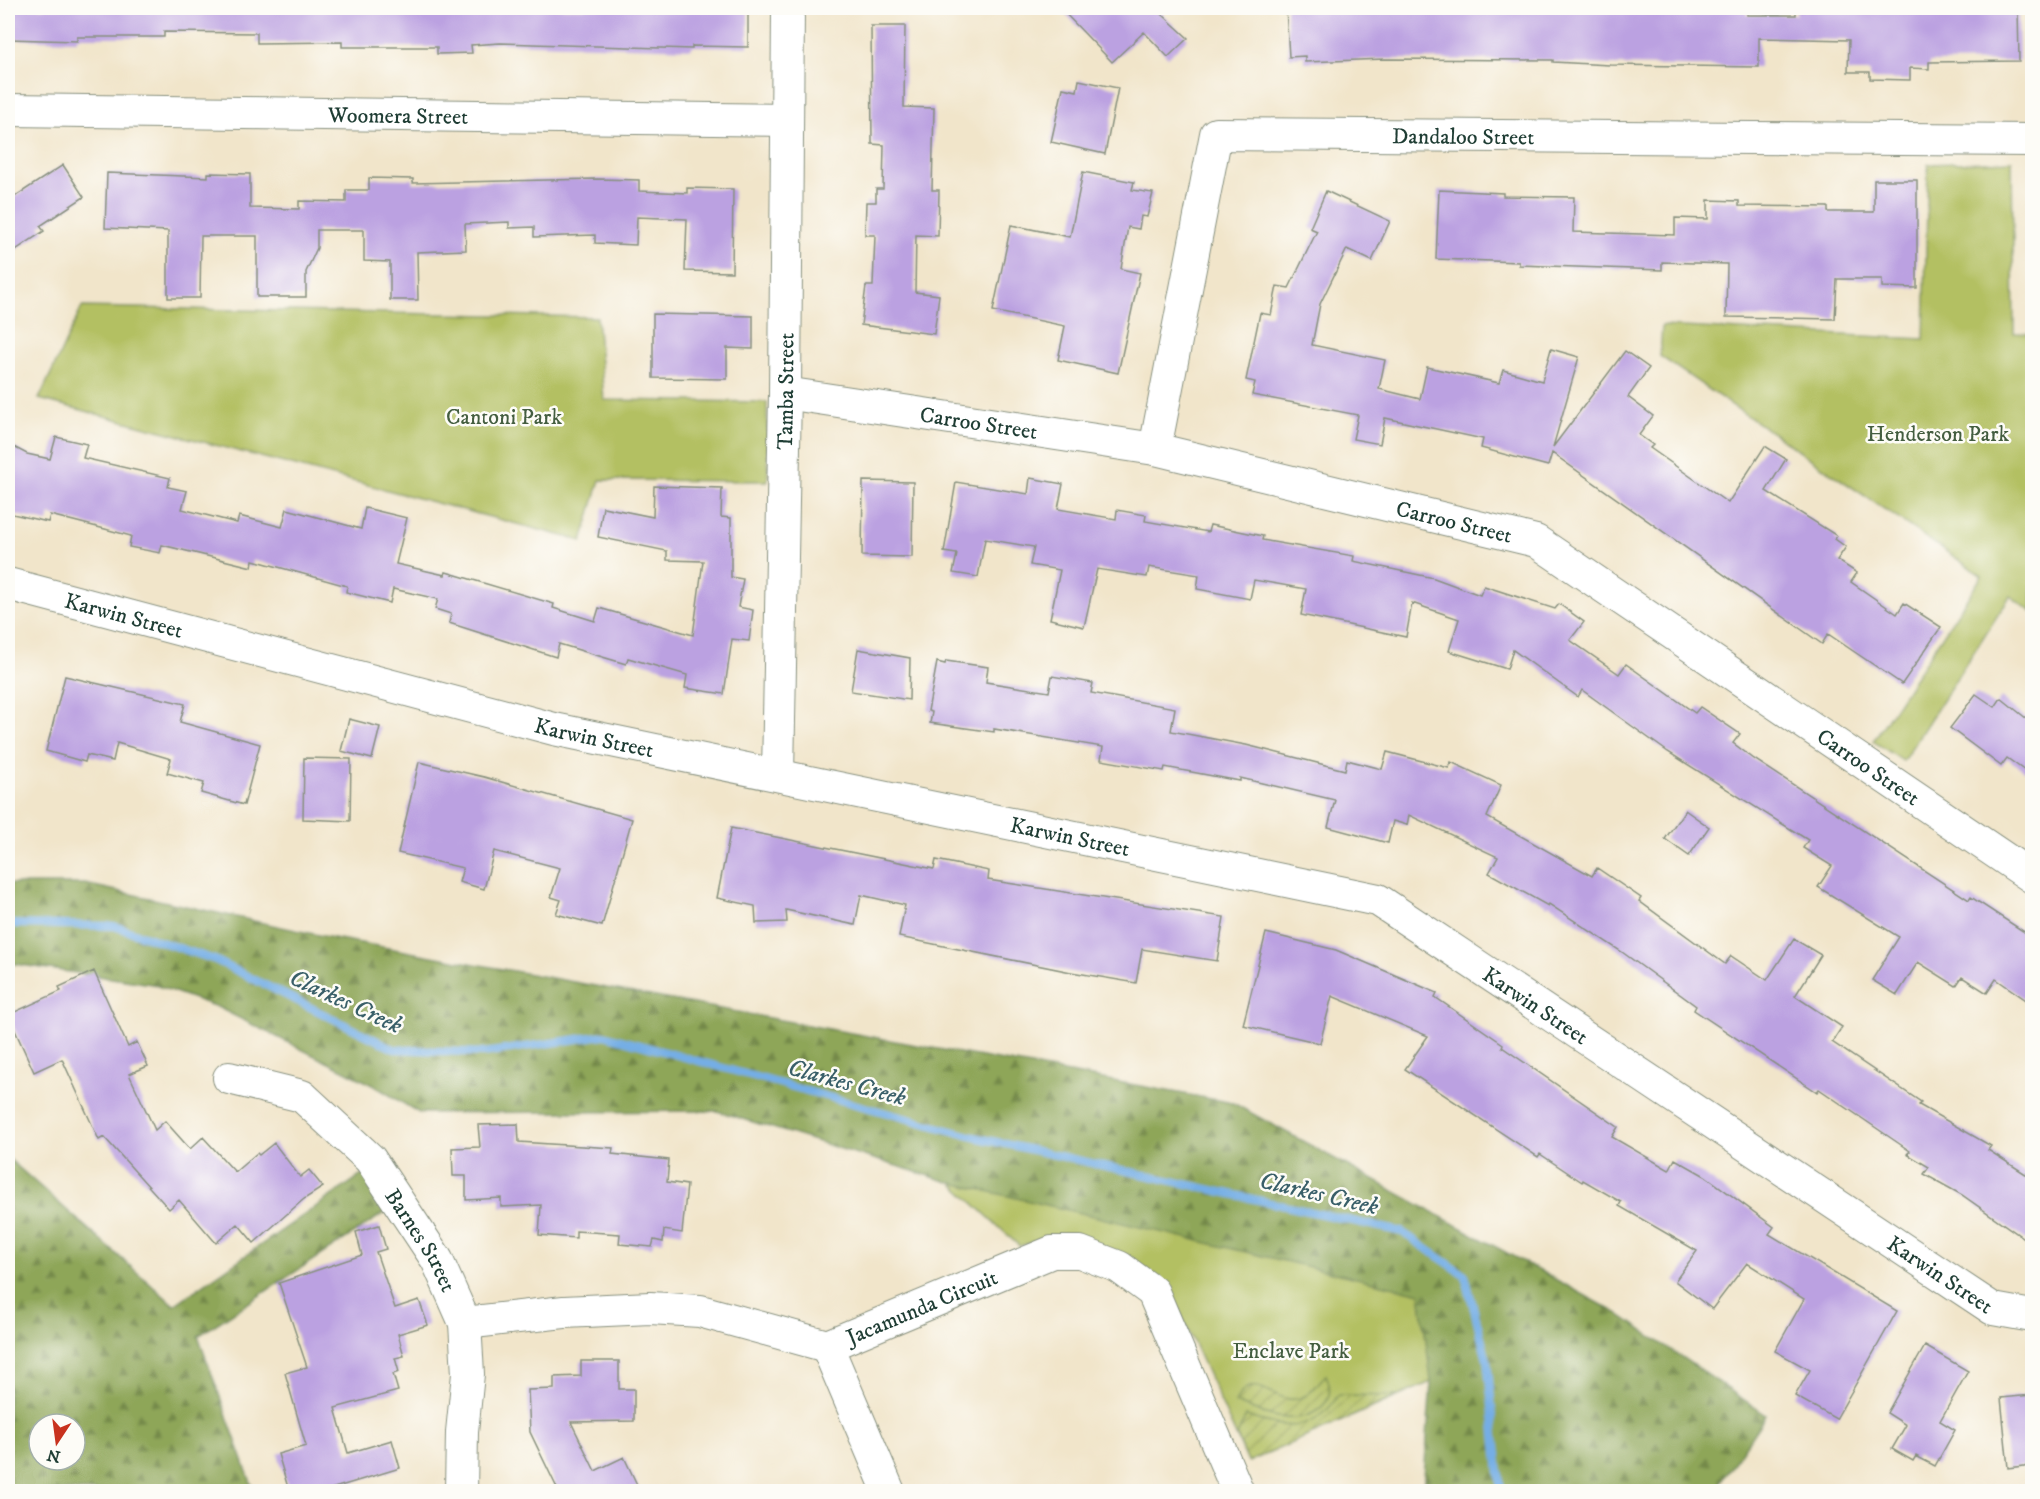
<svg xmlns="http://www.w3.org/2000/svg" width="2040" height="1499" viewBox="0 0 2040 1499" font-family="'IM FELL DW Pica',serif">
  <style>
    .forest { fill: url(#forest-firs); stroke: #567246; stroke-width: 1.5; fill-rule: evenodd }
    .park { fill: #b3c062; stroke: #697e4b; stroke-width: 1.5 }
    .garden { fill: url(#garden-furrows); stroke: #697e4b; stroke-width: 1.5 }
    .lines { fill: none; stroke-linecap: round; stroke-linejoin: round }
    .stream { stroke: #75aee5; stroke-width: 8 }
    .building { fill: #bba1e1 }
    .street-casing { stroke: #88917f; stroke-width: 34 }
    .street { stroke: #fff; stroke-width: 32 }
    .labels { text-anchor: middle; stroke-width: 5; stroke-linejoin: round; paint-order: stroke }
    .street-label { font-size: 22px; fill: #1f3d34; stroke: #fdfcf7 }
    .park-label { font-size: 22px; fill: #445e40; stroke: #fdfcf7 }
    .water-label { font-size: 24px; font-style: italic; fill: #395f69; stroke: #fdfcf7 }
  </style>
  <defs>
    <pattern id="forest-firs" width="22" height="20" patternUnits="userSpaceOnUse" patternTransform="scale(1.5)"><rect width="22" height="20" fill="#8ea658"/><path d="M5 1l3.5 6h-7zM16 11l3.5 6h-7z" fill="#73884a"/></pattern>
    <pattern id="garden-furrows" width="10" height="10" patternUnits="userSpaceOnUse" patternTransform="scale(1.5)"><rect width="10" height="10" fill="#b3c062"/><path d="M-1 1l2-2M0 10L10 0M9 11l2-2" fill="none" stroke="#919d52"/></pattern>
  </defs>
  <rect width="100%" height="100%" fill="#fdfcf7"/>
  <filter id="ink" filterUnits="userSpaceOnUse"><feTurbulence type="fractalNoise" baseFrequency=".0167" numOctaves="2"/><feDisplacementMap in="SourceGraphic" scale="12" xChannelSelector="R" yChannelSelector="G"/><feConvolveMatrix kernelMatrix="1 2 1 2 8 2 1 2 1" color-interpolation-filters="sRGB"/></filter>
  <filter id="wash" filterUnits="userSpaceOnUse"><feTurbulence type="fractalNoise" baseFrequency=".008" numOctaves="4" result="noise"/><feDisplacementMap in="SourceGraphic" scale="24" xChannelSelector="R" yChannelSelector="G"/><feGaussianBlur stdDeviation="1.35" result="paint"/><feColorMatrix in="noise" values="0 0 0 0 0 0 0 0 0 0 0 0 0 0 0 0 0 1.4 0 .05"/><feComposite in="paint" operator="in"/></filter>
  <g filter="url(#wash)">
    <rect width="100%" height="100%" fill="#f1e5ca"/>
    <!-- forest -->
    <path class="forest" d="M8,884H85L323,936L1233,1103L1617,1313L1766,1415L1715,1491H1423L1431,1382L1420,1293L952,1183L717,1111L419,1113L375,1086L217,1007L152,984L8,963Z
      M8,1158L174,1305L363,1174L389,1210L198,1336L254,1491H8ZM39,1424H75V1460H39Z"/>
    <!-- park -->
    <path class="park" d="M2012,161L2014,333L2032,334V612L2010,596L1903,761L1873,741L1982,576L1660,356L1662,326L1924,339L1928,164Z
      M82,307L597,317L604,400L767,402L768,481L600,480L582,541L39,399Z
      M952,1183L1420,1293L1431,1382L1248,1462L1170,1291L1050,1238L1019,1246Z"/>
    <!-- garden -->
    <path class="garden" d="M1326,1375C1330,1384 1331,1394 1326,1402C1304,1431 1262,1414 1235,1403C1255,1362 1277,1412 1305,1396C1313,1392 1319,1381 1326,1375Z
      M1338,1395L1398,1396L1248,1462L1237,1436L1246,1416C1284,1429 1315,1435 1338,1395Z"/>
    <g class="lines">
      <!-- stream -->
      <path class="stream" d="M8,924L114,926L215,960L394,1049L484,1053L604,1035L974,1137L1402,1232L1465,1275L1487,1360L1501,1492"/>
    </g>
    <g id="blocks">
      <!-- building -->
      <path class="building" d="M8,8H748V47L692,46V49L500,43L471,45L472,53L437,54V47H342V42L257,43V33L164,32V37H77V41L8,39Z
        M1060,8H1169L1162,14L1188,38L1168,57L1144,32L1112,62Z
        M1286,8L1635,10V8H1747V15H1796V8H2018L2019,61L1929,62V69L1910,68V80L1870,79V72H1848L1849,40L1759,38V67L1610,65L1553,62V60L1385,59L1305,62V56L1289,57Z
        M871,26H905L904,107L934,108L932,190H939L938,236L916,235L915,292L939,295L934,334L861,325L866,286H873L875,235H865L866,202H876V189H883L884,145L872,144Z
        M1079,80L1118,88L1105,154L1051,142L1063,88L1077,91Z
        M63,165L84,197L40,226L44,231L8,255V201Z
        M1083,172L1134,182L1132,190L1153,193L1147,217L1141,216L1139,229L1128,227L1121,269L1140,273L1118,373L1058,360L1065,326L993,311L1011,225L1070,237Z
        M107,173L208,177V173L250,174V208L299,209V201L346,202V190H369V178L413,179V183L597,179L639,180V191L687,193V188L733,189L732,272L685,271L687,219L637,217L636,245L595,243V235L534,237V227L509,228V222L465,224L466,250L417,252L418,300H390V262L364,261V230H317V248L306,272V297H257V236H201L200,298H168V231L105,228Z
        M1874,180H1917V288L1882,287V279H1837L1835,319L1726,317L1727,264L1662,262V270L1519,265V262L1436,259L1439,190L1503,193V196L1574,197L1573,232L1675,235V218L1708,219V200L1739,201V206L1828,207V212H1874Z
        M1326,191L1390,221L1372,261L1347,249L1320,304L1312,345L1385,360L1379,389L1420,399L1427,367L1499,383L1503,370L1542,381L1551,349L1579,357L1553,447L1625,351L1649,368L1628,397L1653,416L1639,435L1653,445L1650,448L1728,503L1765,446L1786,459L1766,491L1837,536L1835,539L1846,547L1837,560L1857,573L1851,582L1897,614L1904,603L1941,627L1902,684L1828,634L1822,644L1552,453L1548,466L1481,448L1483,439L1385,418L1380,444L1353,439L1358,415L1252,395L1255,382L1246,380L1260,313L1271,315L1277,286L1289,288L1317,231L1310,228Z
        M653,314L753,316V349L727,348V379L653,378Z
        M56,437L87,444L83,458L170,478L168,487L187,491L182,509L237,523L239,516L282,527L287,509L361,529L365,508L407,518L396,564L445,575L446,572L554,604L553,608L595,621L599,608L693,635L703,561L667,560V551L598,537L603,507L653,517L654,486L722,488L721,517L731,518V577L743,579L738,607L753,610L749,641L732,639L724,694L685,688L687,675L628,658L626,664L559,644L556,657L449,623L451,614L435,609L438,599L393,589L390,603L346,592L347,586L253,560L252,567L162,545L160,553L129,547L131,536L105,529L50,515L48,522L8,513V444L27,454L50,459Z
        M1030,478L1063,484L1058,509L1116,519L1117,510L1146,515L1145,521L1208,532L1210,525L1263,536L1262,540L1354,556L1353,561L1434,578L1480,595L1484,586L1555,609L1559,604L1584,622L1570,640L1619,674L1626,664L1695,713L1700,707L1740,734L1733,743L1754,759L1969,900L1971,897L2032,937V1004L1996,979L1987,993L1962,977L1956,986L1918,962L1897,995L1872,980L1899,937L1818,887L1832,866L1803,848L1808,840L1668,752L1582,690L1578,697L1513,650L1507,669L1449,651L1459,619L1412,603L1406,637L1301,615L1306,589L1254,580L1250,599L1197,589L1199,575L1149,567L1147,577L1097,569L1084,627L1050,619L1060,570L1030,565L1034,547L985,539L978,577L953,573L957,554L944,552L956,482L1028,494Z
        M863,481L913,482L912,557L862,556Z
        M858,649L910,658L909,700L851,691Z
        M946,661L988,667L986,682L1049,692L1052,676L1093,683L1091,693L1175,708L1171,731L1246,745L1345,770L1347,760L1382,769L1387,752L1449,768L1451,762L1501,785L1487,817L1592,876L1597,868L1641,898L1639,901L1725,964L1731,956L1767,980L1794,939L1821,955L1795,996L1842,1027L1832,1042L1921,1102L1919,1105L1991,1146L1988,1150L2032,1178V1244L1962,1195L1924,1174L1929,1167L1907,1154L1910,1151L1819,1089L1817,1092L1694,1010L1696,1006L1622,952L1549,904L1548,906L1489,873L1498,857L1409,815L1407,825L1393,821L1388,843L1328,827L1335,800L1240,778V781L1165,767L1164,771L1101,760L1103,747L994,729V732L930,723L932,712L928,711L937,662L945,664Z
        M65,676L185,704L180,722L260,744L244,805L201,793L204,783L167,773L171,759L117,743L113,761L87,755L85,762L46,751Z
        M1976,694L1995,707L2001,698L2032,723V776L2007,758L2001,766L1950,728Z
        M349,719L380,727L372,759L341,751Z
        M304,758L351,759L350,821L303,819Z
        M419,762L484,777L632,819L602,926L556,914L561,900L551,897L560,868L494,851L484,889L459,882L463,868L398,853Z
        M1685,810L1709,827L1689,856L1665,839Z
        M731,828L934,869L936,860L989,871L988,880L1224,917L1217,961L1142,949L1136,983L1071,972L899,937L905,905L861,895L855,925L786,910L787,922L756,923L755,906L717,898Z
        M1266,933L1336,950L1437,993L1435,997L1503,1044L1502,1047L1618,1127L1612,1137L1669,1170L1675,1159L1705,1176L1774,1227L1769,1234L1897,1311L1836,1419L1795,1396L1810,1370L1775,1351L1804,1299L1747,1263L1712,1309L1675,1281L1697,1251L1619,1206L1621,1202L1583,1180L1582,1182L1540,1154L1538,1157L1405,1069L1428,1036L1332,996L1320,1043L1243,1025Z
        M94,971L128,1047L137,1042L148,1066L129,1074L155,1130L165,1121L190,1149L203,1137L235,1172L257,1153L259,1155L274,1143L300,1177L309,1170L323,1187L304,1199L254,1243L238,1224L216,1243L179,1200L169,1209L104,1137L99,1140L62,1059L34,1072L8,1015L61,991L59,987Z
        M518,1124L519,1142L613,1148L612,1154L669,1160L667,1182L687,1185L682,1233L664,1230L663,1242L654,1240L652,1247L619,1244L620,1234L576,1231V1238L539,1235L541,1205L501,1207V1198L466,1200V1176H453L452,1148L480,1147L478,1125Z
        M379,1225L386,1249L376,1252L395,1308L419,1300L428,1325L398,1334L404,1356L395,1358L399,1372L393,1374L398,1391L335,1408L348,1453L392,1440L400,1468L324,1491H289L278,1454L306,1446L285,1373L307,1367L279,1283L362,1255L356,1232Z
        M1925,1346L1968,1371L1940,1421L1955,1430L1935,1466L1916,1456L1913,1461L1892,1449L1906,1425L1887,1413Z
        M581,1361H619V1389H634V1421L571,1422L595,1471L624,1457L640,1491H550L557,1488L530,1432L528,1390L554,1389V1377L581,1376Z
        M2032,1395V1465L2008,1468L2001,1398Z"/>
    </g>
  </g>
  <g filter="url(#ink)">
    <use href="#blocks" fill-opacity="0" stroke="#88917f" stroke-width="1.5"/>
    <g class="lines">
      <!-- street casing -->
      <g class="street-casing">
        <g id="street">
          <path id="s1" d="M8,110L787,120"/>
          <path id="s2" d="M785,393L1155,449L1536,541L2032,877"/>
          <path id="s3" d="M1155,449L1216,134L2032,140"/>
          <path id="s4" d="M8,584L554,729L1378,900L1993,1309L2032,1316"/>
          <path id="s5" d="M778,775L785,393L788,8"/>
          <path id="s6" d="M229,1078L302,1096L370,1159L437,1260L465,1323L468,1374L462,1432L461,1492"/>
          <path id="s7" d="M465,1323L564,1312L650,1308L700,1311L827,1346L1052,1252H1080L1119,1267L1153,1292L1238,1492"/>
          <path d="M827,1346L889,1492"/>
        </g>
      </g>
      <!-- street -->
      <use href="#street" class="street"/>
    </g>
  </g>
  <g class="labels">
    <!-- street labels -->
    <g class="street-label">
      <text dy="8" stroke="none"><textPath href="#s1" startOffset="390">Woomera Street</textPath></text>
      <text dy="8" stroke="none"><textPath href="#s3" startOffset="568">Dandaloo Street</textPath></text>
      <text dy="8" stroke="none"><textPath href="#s5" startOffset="384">Tamba Street</textPath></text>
      <text dy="8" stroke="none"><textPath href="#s2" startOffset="196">Carroo Street</textPath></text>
      <text dy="8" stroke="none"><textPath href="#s2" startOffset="682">Carroo Street</textPath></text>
      <text dy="8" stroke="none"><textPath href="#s4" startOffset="120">Karwin Street</textPath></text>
      <text dy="8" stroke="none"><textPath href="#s4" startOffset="606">Karwin Street</textPath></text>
      <text dy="8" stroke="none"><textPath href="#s2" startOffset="1168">Carroo Street</textPath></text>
      <text dy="8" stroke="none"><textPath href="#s4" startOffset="1092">Karwin Street</textPath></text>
      <text dy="8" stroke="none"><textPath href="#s4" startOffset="1596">Karwin Street</textPath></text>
      <text dy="8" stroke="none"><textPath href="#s6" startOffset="264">Barnes Street</textPath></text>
      <text dy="8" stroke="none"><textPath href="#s4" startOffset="2082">Karwin Street</textPath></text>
      <text dy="8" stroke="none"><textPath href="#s7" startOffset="470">Jacamunda Circuit</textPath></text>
    </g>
    <!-- park labels -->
    <g class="park-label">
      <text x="504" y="424">Cantoni Park</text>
      <text x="1938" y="441">Henderson Park</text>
      <text x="1291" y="1358">Enclave Park</text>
    </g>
    <!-- water labels -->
    <g class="water-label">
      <text transform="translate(346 1001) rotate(25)" y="8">Clarkes Creek</text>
      <text transform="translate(847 1082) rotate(15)" y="8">Clarkes Creek</text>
      <text transform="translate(1319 1193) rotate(13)" y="8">Clarkes Creek</text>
    </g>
  </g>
  <!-- margin -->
  <rect width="2040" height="1499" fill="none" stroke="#fdfcf7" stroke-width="30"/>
  <!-- north arrow -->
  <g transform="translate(57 1442) rotate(193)"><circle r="28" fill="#fdfcf7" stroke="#a4b0a9" stroke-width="1.5"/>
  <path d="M0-4.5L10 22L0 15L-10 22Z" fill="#c8321e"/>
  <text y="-9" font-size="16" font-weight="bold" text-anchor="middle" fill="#1f3d34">N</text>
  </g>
</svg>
